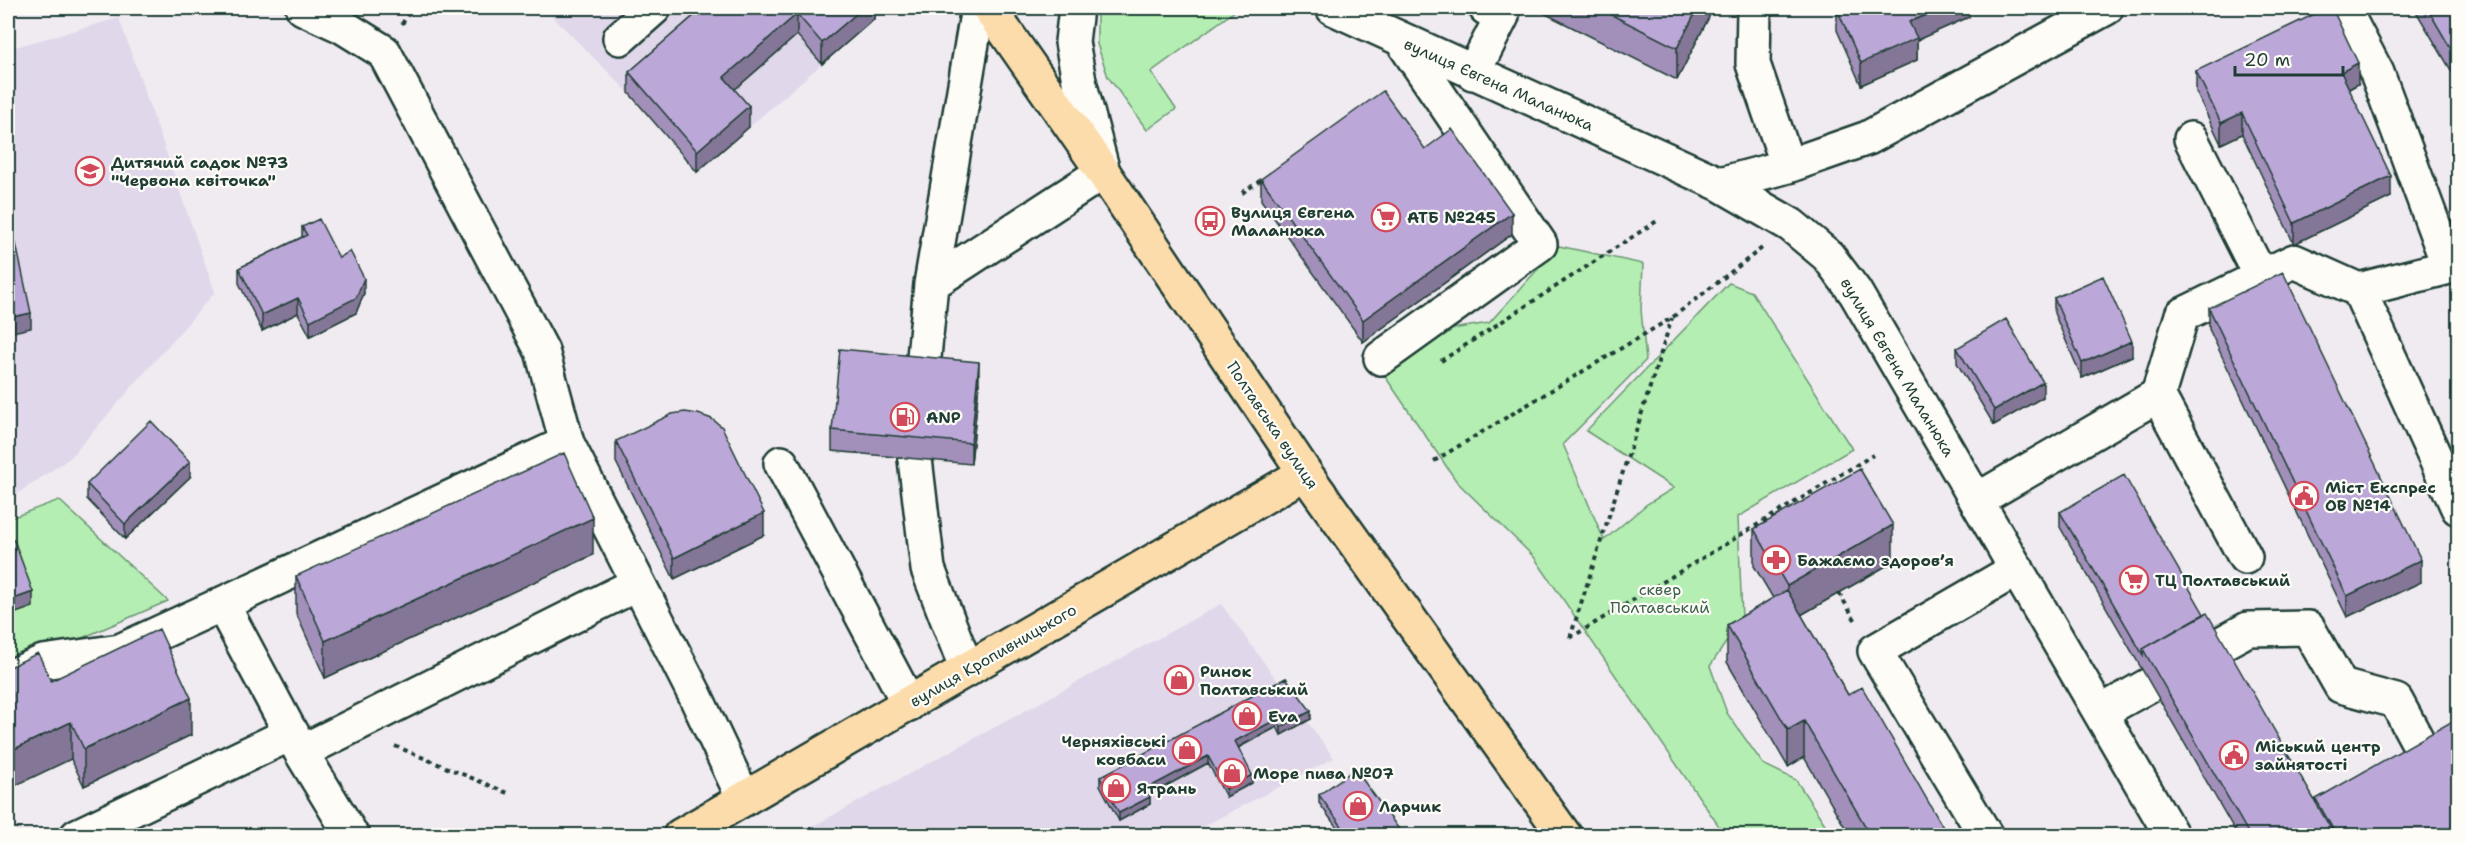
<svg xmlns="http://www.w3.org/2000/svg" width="2466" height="843" viewBox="0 0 2466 843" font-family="'Shantell Sans',sans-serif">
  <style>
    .built { fill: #e0d7ea }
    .green { fill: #b4eeb2; stroke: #6a9673; stroke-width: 1.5 }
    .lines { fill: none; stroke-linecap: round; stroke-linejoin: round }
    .minor-casing { stroke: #1f3d34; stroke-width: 38 }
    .major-casing { stroke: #1f3d34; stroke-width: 38 }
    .path { stroke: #1f3d34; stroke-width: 4; stroke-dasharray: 4.5 4.5; stroke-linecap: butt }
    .minor { stroke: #fdfcf7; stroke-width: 33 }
    .major { stroke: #fddcac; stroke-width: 33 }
    .wall { fill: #a290ba; stroke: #1f3d34; stroke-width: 1.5 }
    .shaded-wall { fill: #847697; stroke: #1f3d34; stroke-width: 1.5 }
    .building { fill: #bca8d8; stroke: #1f3d34; stroke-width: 1.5 }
    .labels { text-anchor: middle; stroke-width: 4.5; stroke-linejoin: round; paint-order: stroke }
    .street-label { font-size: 16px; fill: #1f3d34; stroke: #fdfcf7 }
    .poi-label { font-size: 16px; font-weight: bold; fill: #1f3d34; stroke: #fdfcf7; text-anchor: start }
    .park-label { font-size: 16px; fill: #3d604d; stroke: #fdfcf7 }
  </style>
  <rect width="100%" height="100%" fill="#f0ebf1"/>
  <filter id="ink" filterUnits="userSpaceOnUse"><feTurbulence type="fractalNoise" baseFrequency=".0167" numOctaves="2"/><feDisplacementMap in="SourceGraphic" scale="12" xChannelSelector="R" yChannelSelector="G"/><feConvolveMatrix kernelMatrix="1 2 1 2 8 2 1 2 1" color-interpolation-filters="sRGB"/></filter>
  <g filter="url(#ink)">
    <!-- built -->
    <path class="built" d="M544,8H864L874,19L697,172L629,93Z
      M119,18L215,292L70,458L17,494L8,497V49Z
      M1221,604L1334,758L1187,835L795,836Z"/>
    <!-- green -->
    <path class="green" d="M1097,8H1239L1151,72L1176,109L1147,130L1108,77L1097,44Z
      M1559,246L1643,264L1641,310L1646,360L1563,444L1604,540L1647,504L1674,488L1586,431L1729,283L1752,292L1852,449L1738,517L1742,619L1710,666L1727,713L1763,764L1796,780L1832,835H1725L1534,557L1457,482L1382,372L1394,358L1452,329L1489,323Z
      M59,500L168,601L8,670V519Z"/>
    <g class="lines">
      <!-- minor casing -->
      <g class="minor-casing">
        <path id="minor" d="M303,8L342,26L384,52L542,351L567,443
          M1333,8L1720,184L1791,225L1828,256L1855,292L2172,836
          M1754,8L1753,64L1788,166
          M2343,8L2377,73L2449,267L2359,290
          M620,38L654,8
          M1473,73L1502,16L1486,8
          M2191,139L2261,277
          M1720,184L1788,166L1868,138L2106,8
          M931,284L1103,172L1079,81L1072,42L1076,8
          M1381,358L1540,244L1401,39
          M922,378L931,284L978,8
          M2158,395L2245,557
          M915,459L928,569L967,670
          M781,463L909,704
          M1977,500L2158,395L2182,315L2294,261L2359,290L2458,508
          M222,604L567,443L695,695L744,799
          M2215,647L2248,629L2308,628L2341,686L2396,701L2417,740
          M8,678L43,662L120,651L222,604L301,752L352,836
          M2101,712L2151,684
          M301,752L637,584
          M77,836L292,733
          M1986,836L1875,651L2017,569"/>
      </g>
      <!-- major casing -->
      <g class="major-casing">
        <path id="major" d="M989,8L1103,172L1305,473L1565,836
          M680,836L1305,473"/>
      </g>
      <!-- path -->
      <path class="path" d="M402,24L412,8
        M1242,193L1264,178
        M1441,361L1660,219
        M1434,461L1673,317L1762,248
        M1839,593L1857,623
        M1570,638L1873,455
        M1570,638L1672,318
        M395,746L510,794
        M977,830L981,836"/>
      <!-- minor -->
      <use href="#minor" class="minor"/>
      <!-- major -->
      <use href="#major" class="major"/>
    </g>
    <!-- wall -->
    <path class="wall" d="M703,8H874V19L822,64L797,35L735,89L749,127L697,172L629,93V72Z
      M1534,8H1709V17L1677,80Z
      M1969,8V17L1917,40V60L1861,85L1837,30V9Z
      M2414,8H2458V82Z
      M2196,71L2358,84L2349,89L2391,197L2294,244L2242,134L2221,144L2196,92Z
      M1425,149L1512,234L1363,342L1261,200V179Z
      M302,227L339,258L364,293L356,313L310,336L298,313L262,331L239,283V268L302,237Z
      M2054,298L2132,356L2082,378L2054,313Z
      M2209,308L2421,582L2347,617L2209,329Z
      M1957,348L2043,397L1994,425L1957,363Z
      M979,383L971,464L832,451V430Z
      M616,441L764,535L674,579L616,462Z
      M190,477L125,539L87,499V484Z
      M2060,512L2204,614L2316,803V799L2458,836H2238L2060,527Z
      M1754,529L1893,562L1801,615L1848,695L1948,836H1850L1804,757L1788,767L1727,662V625L1773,598L1754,566Z
      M593,555L325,678L296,613V576Z
      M1286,678L1311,719L1281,735L1277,727L1238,748L1252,783L1226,797L1208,763L1149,795L1150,804L1119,821L1100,785V777Z
      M51,681L191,735L84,786L71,759Z
      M1319,795L1404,836H1343L1319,803Z"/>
    <!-- shaded-wall -->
    <path class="shaded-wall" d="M863,8H874V19L822,64V43Z
      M1698,8H1709V17L1677,80V48Z
      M1943,8H1969V17L1917,40V60L1861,85V63L1909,22Z
      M797,14V35L724,99V77Z
      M2358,63V84L2341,93V72Z
      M749,106V127L697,172V151Z
      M2242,113V134L2221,144V123Z
      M2391,176V197L2294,244V223Z
      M1512,213V234L1363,342V320Z
      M364,278V293L356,313L310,336V321Z
      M298,298V313L262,331V315Z
      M31,313V328L8,333V318Z
      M2132,341V356L2082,378V363Z
      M979,362V383L971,464V443Z
      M2043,382V397L1994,425V410Z
      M190,462V477L125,539V524Z
      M764,513V535L674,579V558Z
      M593,518V555L325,678V641Z
      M1893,525V562L1787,623V586Z
      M2421,560V582L2347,617V596Z
      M33,592V607L8,616V601Z
      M191,698V735L84,786V749Z
      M1311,711V719L1281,735V727Z
      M1277,719V727L1235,749V741Z
      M1804,721V757L1788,767V730Z
      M71,722V759L8,789V752Z
      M1208,756V763L1146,797V789Z
      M1252,775V783L1226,797V789Z
      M1150,797V804L1119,821V813Z"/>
    <!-- building -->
    <path class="building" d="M703,8H863L822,43L797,14L724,77L749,106L697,151L629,72Z
      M1598,8H1698L1677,48Z
      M1840,8H1943L1909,22L1917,38L1861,63L1837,9Z
      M2327,8H2332L2358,63L2341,72L2391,176L2294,223L2242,113L2221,123L2196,71Z
      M2427,8H2458V61Z
      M1383,91L1425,149L1452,129L1512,213L1363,320L1261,179Z
      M9,211L31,313L8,318V212Z
      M319,219L339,258L350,251L364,278L356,298L310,321L298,298L262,315L239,268L307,235L302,227Z
      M2283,272L2421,560L2347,596L2209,308Z
      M2103,276L2132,341L2082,363L2054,298Z
      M2006,319L2043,382L1994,410L1957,348Z
      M840,349L979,362L971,443L832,430Z
      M685,412L698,414L712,419L722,427L764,513L674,558L616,441L672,414Z
      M151,421L190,462L125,524L87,484Z
      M564,453L593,518L325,641L296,576Z
      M1860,469L1893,525L1787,586L1754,529Z
      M2124,475L2204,614L2143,649V655L2060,512Z
      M14,540L33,592L8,601V542Z
      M1787,590L1848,695L1862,687L1948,836H1871L1804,721L1788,730L1727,625Z
      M2207,613L2335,836H2250L2143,649Z
      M159,629L191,698L84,749L71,722L8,752V668L38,653L51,681Z
      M1286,678L1311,711L1281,727L1277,719L1235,741L1252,775L1226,789L1208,756L1146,789L1150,797L1119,813L1100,777Z
      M2458,718V834L2456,836H2337L2316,799Z
      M1355,769L1404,836H1349L1319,795Z"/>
  </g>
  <!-- icons -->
  <defs>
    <g id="school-ring" transform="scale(1.5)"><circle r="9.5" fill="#fdfcf7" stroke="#d1495b" stroke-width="1.5"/><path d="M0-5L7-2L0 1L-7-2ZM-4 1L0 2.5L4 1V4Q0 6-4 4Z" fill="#d1495b"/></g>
    <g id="supermarket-ring" transform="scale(1.5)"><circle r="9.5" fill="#fdfcf7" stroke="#d1495b" stroke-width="1.5"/><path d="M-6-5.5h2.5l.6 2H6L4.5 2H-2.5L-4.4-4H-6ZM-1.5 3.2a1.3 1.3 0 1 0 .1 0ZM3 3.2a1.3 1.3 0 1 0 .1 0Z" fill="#d1495b"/></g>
    <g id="bus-ring" transform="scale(1.5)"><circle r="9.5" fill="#fdfcf7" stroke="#d1495b" stroke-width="1.5"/><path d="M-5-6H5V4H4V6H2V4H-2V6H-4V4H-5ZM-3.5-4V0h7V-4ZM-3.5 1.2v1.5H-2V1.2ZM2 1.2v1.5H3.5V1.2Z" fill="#d1495b"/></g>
    <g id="fuel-ring" transform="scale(1.5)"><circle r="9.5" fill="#fdfcf7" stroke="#d1495b" stroke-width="1.5"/><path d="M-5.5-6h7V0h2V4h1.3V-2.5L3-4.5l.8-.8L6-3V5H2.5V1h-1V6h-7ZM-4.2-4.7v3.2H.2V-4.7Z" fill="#d1495b"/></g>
    <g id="civic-ring" transform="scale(1.5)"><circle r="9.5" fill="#fdfcf7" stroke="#d1495b" stroke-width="1.5"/><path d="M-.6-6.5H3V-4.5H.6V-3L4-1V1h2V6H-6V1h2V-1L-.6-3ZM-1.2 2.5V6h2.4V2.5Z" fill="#d1495b"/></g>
    <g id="pharmacy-ring" transform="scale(1.5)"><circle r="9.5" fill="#fdfcf7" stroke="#d1495b" stroke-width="1.5"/><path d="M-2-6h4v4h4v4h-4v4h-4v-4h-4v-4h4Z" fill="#d1495b"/></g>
    <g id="shop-ring" transform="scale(1.5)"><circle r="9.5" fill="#fdfcf7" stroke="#d1495b" stroke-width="1.5"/><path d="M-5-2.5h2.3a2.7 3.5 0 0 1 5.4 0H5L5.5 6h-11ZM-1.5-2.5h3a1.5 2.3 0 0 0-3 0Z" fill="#d1495b"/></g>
  </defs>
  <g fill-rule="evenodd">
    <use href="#school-ring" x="90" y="171"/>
    <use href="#supermarket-ring" x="1386" y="217"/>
    <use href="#bus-ring" x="1210" y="221"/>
    <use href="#fuel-ring" x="905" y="417"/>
    <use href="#civic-ring" x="2304" y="496"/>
    <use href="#pharmacy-ring" x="1776" y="560"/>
    <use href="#supermarket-ring" x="2134" y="580"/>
    <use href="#shop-ring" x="1179" y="680"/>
    <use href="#shop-ring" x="1247" y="716"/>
    <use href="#shop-ring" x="1187" y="750"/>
    <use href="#civic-ring" x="2234" y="755"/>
    <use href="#shop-ring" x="1232" y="773"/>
    <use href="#shop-ring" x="1116" y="788"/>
    <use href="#shop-ring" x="1358" y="806"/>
  </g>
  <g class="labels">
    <!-- street labels -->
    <g class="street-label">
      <text transform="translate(1499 84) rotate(24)" y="6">вулиця Євгена Маланюка</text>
      <text transform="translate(1898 367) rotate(59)" y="6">вулиця Євгена Маланюка</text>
      <text transform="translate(1273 425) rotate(56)" y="6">Полтавська вулиця</text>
      <text transform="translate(993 655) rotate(-30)" y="6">вулиця Кропивницького</text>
    </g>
    <!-- poi labels -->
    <g class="poi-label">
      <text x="111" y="168">Дитячий садок №73<tspan x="111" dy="18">"Червона квіточка"</tspan></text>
      <text x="1231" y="218">Вулиця Євгена<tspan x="1231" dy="18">Маланюка</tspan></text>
      <text x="1407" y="223">АТБ №245</text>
      <text x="926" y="423">ANP</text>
      <text x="2325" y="493">Міст Експрес<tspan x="2325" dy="18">ОВ №14</tspan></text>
      <text x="1797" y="566">Бажаємо здоровʼя</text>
      <text x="2155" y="586">ТЦ Полтавський</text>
      <text x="1200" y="677">Ринок<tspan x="1200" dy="18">Полтавський</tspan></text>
      <text x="1268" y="722">Eva</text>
      <text x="1166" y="747" text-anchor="end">Черняхівські<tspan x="1166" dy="18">ковбаси</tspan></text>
      <text x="2255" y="752">Міський центр<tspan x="2255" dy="18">зайнятості</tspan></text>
      <text x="1253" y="779">Море пива №07</text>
      <text x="1137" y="794">Ятрань</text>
      <text x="1379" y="812">Ларчик</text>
    </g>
    <!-- park labels -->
    <g class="park-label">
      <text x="1660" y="595">сквер<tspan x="1660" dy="18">Полтавський</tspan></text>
    </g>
  </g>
  <!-- margin -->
  <rect width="2466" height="843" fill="none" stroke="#fdfcf7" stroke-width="30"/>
  <rect x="15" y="15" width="2436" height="813" fill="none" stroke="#1f3d34" stroke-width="2" filter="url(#ink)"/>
  <!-- scale -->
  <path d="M2235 66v9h108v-9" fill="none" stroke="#1f3d34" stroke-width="3"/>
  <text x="2244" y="66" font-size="18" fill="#1f3d34" stroke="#fdfcf7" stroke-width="4.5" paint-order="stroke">20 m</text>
</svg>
